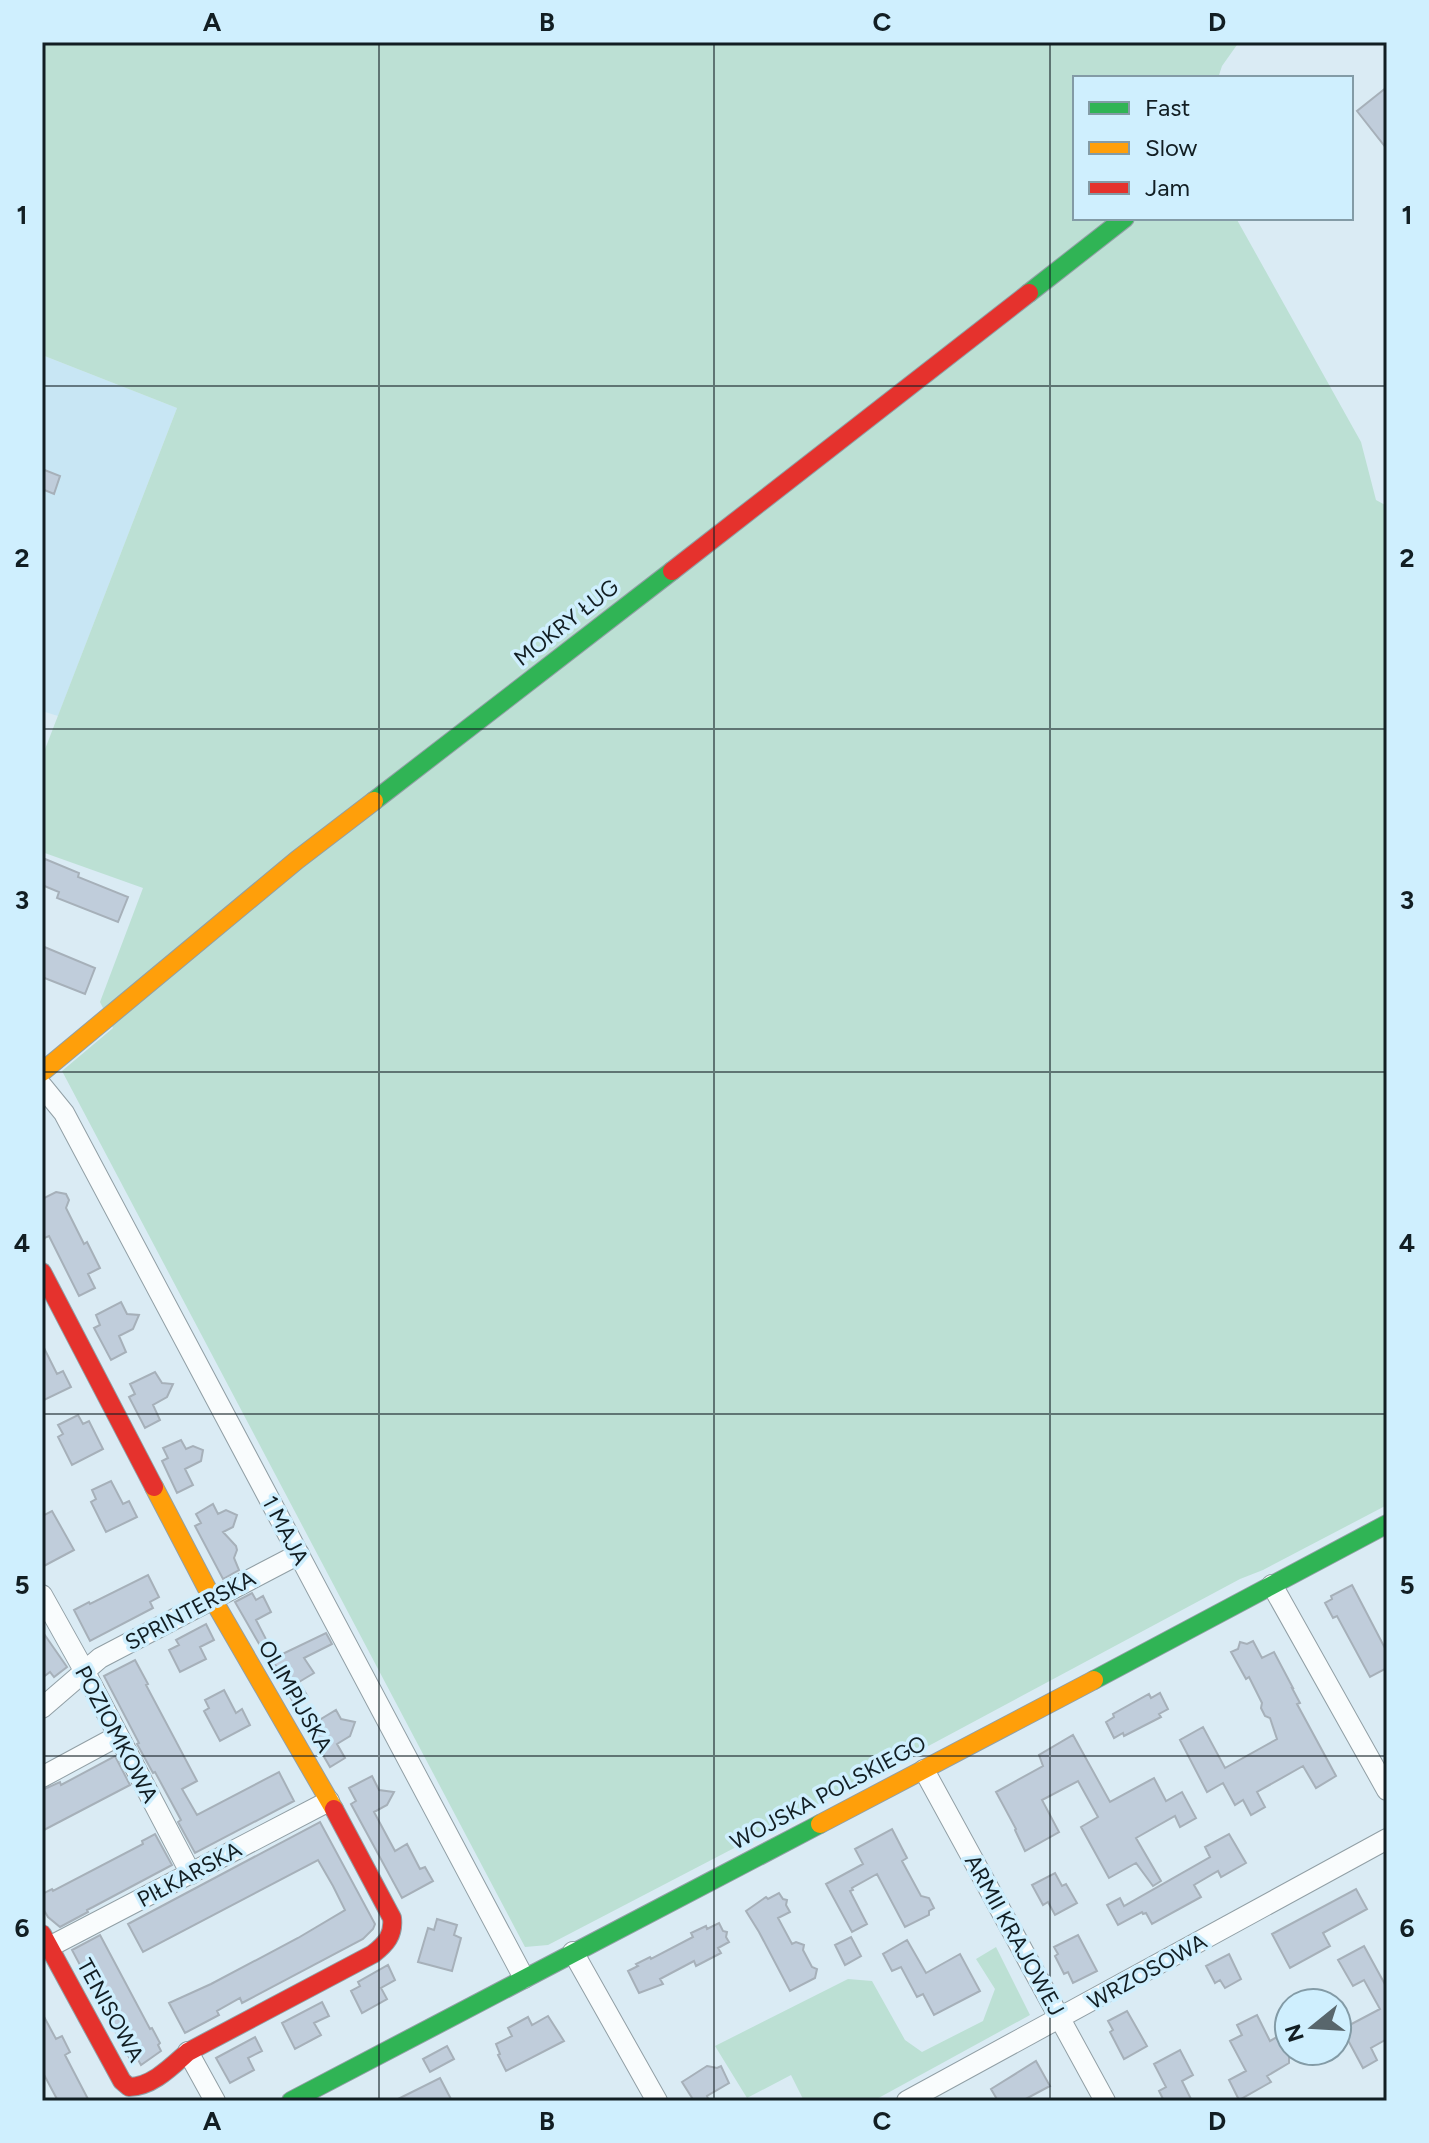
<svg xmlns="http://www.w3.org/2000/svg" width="1429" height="2143" viewBox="0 0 1429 2143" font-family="Figtree,sans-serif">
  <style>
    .built { fill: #c8e6f4 }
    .green { fill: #bce0d4 }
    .building { fill: #c0cddb; stroke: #a6b0b9; stroke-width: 2 }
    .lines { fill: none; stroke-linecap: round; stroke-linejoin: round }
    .street-casing { stroke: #919fa5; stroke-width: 22 }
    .fast-casing { stroke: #919fa5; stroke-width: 20 }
    .slow-casing { stroke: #919fa5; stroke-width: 20 }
    .jam-casing { stroke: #919fa5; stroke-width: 20 }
    .street { stroke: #f9fcfd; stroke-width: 20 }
    .fast { stroke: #30b455; stroke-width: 18 }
    .slow { stroke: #ff9f0a; stroke-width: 18 }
    .jam { stroke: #e5322d; stroke-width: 18 }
    .grid { fill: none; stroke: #121e23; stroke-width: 2; stroke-opacity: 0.55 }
    .labels { text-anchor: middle; stroke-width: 7; stroke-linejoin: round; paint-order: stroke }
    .street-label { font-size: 22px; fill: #121e23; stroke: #cfeffe }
    .neatline { fill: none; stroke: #121e23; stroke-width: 3 }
    .grid-label { font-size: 26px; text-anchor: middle; font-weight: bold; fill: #121e23 }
  </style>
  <rect width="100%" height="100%" fill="#daebf4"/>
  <!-- built -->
  <path class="built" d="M42,355L177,408L58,716L42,711Z"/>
  <!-- green -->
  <path class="green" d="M42,42H1239L1222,66L1218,78H1075V218H1236L1361,442L1376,500L1387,506V1505L1263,1570L1240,1579L878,1773L548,1945L525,1947L62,1071L113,1028L100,1002L143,888L42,852V757L177,408L42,355Z
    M996,1947L1030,2015L873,2101H804L791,2075L747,2098L715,2046L848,1979L872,1981L905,2040L922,2052L983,2021L995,1989L976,1959Z"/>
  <!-- building -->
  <path class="building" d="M1387,87V149L1357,111Z
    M42,469L60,476L54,494L42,489Z
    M45,859L79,873L78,877L128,897L118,922L57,898L59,892L42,885V868Z
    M42,946L95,968L85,994L42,977Z
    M56,1192L66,1194L69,1200L66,1208L84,1244L87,1242L100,1268L88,1274L95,1288L79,1296L49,1236L42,1239V1199Z
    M121,1302L127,1314L139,1315L133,1329L119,1336L126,1352L111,1360L94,1328L100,1325L96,1315Z
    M42,1344L57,1374L63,1371L71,1387L42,1401Z
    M155,1372L162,1383L173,1384L167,1397L153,1405L160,1420L145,1428L129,1397L135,1394L130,1384Z
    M78,1415L83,1424L89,1421L103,1449L72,1465L58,1437L63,1434L58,1425Z
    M181,1440L186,1449L193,1446L203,1450L201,1461L185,1469L193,1485L177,1493L162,1461L168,1458L163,1448Z
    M111,1481L123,1504L129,1501L137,1517L106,1532L91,1502L96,1499L92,1490Z
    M213,1504L218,1514L226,1510L237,1515L233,1527L223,1532L236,1546L237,1550L234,1558L239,1570L223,1579L195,1526L201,1523L196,1514Z
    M52,1511L74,1550L42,1567V1516Z
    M148,1575L159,1597L150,1602L153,1608L90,1641L74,1610L89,1602L90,1604Z
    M1352,1585L1387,1652V1668L1370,1677L1337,1616L1333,1618L1325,1603L1332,1599L1331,1596Z
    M252,1593L256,1600L263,1596L271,1612L256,1620L269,1645L262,1649L235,1602Z
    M206,1624L214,1640L200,1647L206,1659L180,1672L169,1650L179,1645L176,1640Z
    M42,1631L67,1667L54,1677L50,1672L42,1678Z
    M326,1633L332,1644L304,1658L314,1673L299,1682L308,1697L295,1705L277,1675L280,1673L272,1659Z
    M1253,1641L1262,1658L1274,1652L1293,1688H1292L1300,1703L1297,1704L1336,1776L1316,1788L1303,1766L1257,1792L1265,1807L1251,1815L1243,1800L1235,1805L1223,1783L1207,1792L1180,1740L1203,1727L1225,1768L1277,1739L1270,1718L1265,1716L1261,1708L1262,1703L1249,1677L1246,1679L1231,1652L1238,1649L1240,1642L1247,1644Z
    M135,1660L148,1684L146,1685L197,1781L182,1789L197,1815L279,1772L294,1801L195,1853L178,1822L181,1820L155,1772L153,1773L137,1744L139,1743L104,1676Z
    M224,1690L236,1713L242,1709L250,1725L220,1741L204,1711L209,1708L205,1700Z
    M1160,1693L1168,1709L1159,1714L1161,1717L1124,1736L1123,1733L1114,1738L1106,1722L1114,1717L1113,1714L1149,1694L1151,1698Z
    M336,1710L341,1719L355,1722L350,1736L337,1744L345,1758L330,1767L312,1736L317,1734L311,1725Z
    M1073,1735L1110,1802L1154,1778L1166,1801L1182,1792L1196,1818L1180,1827L1175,1816L1136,1838L1161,1881L1153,1886L1136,1863L1109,1878L1081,1827L1098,1817L1078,1781L1042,1800L1059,1832L1025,1851L1015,1830L1016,1829L996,1792L1043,1766L1039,1755Z
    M115,1756L130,1785L42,1831V1790L60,1782L61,1785Z
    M372,1776L379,1790L394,1792L387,1805L374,1812L395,1851L407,1844L420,1869L425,1867L433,1881L402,1898L351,1804L356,1801L349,1788Z
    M320,1822L375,1924L373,1929L363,1939L242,2003L240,1998L217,2011L219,2015L185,2033L169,2003L211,1984L298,1938L345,1910L333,1886L318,1860L143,1952L128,1924Z
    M892,1829L907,1858L902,1861L921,1896L929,1898L934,1908L929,1911V1915L905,1927L877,1874L852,1888L853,1890L850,1891L867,1924L852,1932L826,1884L863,1864L855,1849Z
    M155,1834L172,1865L93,1907L87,1910L88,1912L60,1927L48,1917L42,1907V1894L52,1889L53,1891L143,1844L142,1841Z
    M1229,1834L1246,1863L1221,1877L1218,1871L1194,1885L1201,1897L1152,1924L1146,1913L1143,1914L1142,1912L1118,1925L1107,1905L1120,1898L1124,1906L1210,1857L1205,1847Z
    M1055,1873L1062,1886L1066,1884L1077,1903L1055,1915L1048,1902L1043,1905L1032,1885Z
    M1356,1889L1367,1909L1323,1933L1330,1946L1290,1968L1272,1934Z
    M779,1893L783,1899L787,1900L786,1905L790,1912L778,1918L792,1944L796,1942L804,1945L803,1950L812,1967L817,1969L815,1978L790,1991L759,1932L746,1911L766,1897L768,1899Z
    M437,1919L457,1925L454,1935L461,1938L452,1971L418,1962L428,1928L434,1930Z
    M719,1923L723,1931L727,1932L726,1937L729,1942L718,1948L721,1953L696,1966L694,1961L660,1979L663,1984L639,1993L628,1971L638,1966L636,1964L650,1957L651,1959L693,1937L691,1933L706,1926L707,1929Z
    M100,1935L150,2029L152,2028L160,2043L158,2045L161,2051L141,2065L136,2056L130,2059L72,1950Z
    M1078,1935L1097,1971L1073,1983L1068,1972L1064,1974L1055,1956L1058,1954L1054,1947Z
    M851,1937L861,1956L845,1965L835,1945Z
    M907,1940L926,1973L960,1954L980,1991L934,2015L923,1994L917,1997L901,1967L892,1971L883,1954Z
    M1364,1946L1387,1988V2039L1371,2048L1377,2060L1363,2068L1342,2029L1380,2009L1364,1980L1353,1986L1338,1960Z
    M1229,1954L1241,1979L1225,1988L1220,1980L1215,1983L1206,1966Z
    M388,1965L395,1980L381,1988L387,1999L362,2013L351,1991L360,1986L358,1982Z
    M322,2002L329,2016L314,2023L321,2035L295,2049L282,2023Z
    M1127,2011L1147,2046L1124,2059L1110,2032L1113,2030L1108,2021Z
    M42,2013L56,2039L62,2036L70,2052L65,2055L89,2101H58L42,2071Z
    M1257,2015L1270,2041L1289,2030V2063L1267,2076L1271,2082L1239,2100L1229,2080L1246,2071L1230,2041L1242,2035L1237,2025Z
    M548,2016L564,2041L506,2071L498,2055L500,2054L496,2044L512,2036L508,2028L528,2017L532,2025Z
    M255,2037L262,2051L248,2058L254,2070L230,2083L216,2058Z
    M447,2046L454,2059L430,2072L423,2059Z
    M1180,2050L1193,2075L1182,2081L1192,2101H1164L1159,2091L1166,2087L1154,2064Z
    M1036,2061L1050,2086L1022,2101H998L991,2089Z
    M707,2066L717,2068L721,2066L729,2083L707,2096L709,2101H694L682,2082Z
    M440,2078L452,2101H394Z"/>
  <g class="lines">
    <!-- street casing -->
    <g class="street-casing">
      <path id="street" d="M42,1086L64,1113L524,1978
        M1272,1585L1387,1790
        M42,1595L85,1672L191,1874
        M42,1708L100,1658L299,1554
        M924,1770L1105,2101
        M42,1777L118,1736
        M49,1947L329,1801
        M573,1952L657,2101
        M188,2052L215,2101
        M907,2101L1387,1839"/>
    </g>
    <!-- fast casing -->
    <g class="fast-casing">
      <path id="fast" d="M1029,293L1125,218
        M374,801L672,571
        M1094,1680L1387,1524
        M291,2101L820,1824"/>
    </g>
    <!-- slow casing -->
    <g class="slow-casing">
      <path id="slow" d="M42,1072L297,860L374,801
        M154,1487L212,1598L334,1809
        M820,1824L1094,1680"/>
    </g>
    <!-- jam casing -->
    <g class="jam-casing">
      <path id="jam" d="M672,571L1029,293
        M42,1272L154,1487
        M42,1934L122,2081L129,2087C152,2087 172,2066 188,2052L373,1954C386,1944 394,1935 392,1918L334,1809"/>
    </g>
    <!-- street -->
    <use href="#street" class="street"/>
    <!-- fast -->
    <use href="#fast" class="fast"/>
    <!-- slow -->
    <use href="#slow" class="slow"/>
    <!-- jam -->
    <use href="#jam" class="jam"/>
  </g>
  <!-- grid -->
  <path class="grid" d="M379,42V2101M714,42V2101M1050,42V2101M42,386H1387M42,729H1387M42,1072H1387M42,1414H1387M42,1756H1387"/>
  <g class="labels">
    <!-- street labels -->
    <g class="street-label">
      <text transform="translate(566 622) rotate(-38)" y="8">MOKRY ŁUG</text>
      <text transform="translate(286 1530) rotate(62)" y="8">1 MAJA</text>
      <text transform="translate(190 1610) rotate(-28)" y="8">SPRINTERSKA</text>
      <text transform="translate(296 1696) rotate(60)" y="8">OLIMPIJSKA</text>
      <text transform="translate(117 1734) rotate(62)" y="8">POZIOMKOWA</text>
      <text transform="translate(828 1792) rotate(-28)" y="8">WOJSKA POLSKIEGO</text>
      <text transform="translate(189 1874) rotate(-28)" y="8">PIŁKARSKA</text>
      <text transform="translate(1015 1935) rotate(61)" y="8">ARMII KRAJOWEJ</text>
      <text transform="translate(1147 1971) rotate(-29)" y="8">WRZOSOWA</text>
      <text transform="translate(111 2010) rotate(61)" y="8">TENISOWA</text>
    </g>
  </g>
  <!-- border -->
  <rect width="1429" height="2143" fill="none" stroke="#cfeffe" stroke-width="88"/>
  <!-- legend -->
  <rect x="1073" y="76" width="280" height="144" fill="#cfeffe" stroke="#839ba6" stroke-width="2"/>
  <rect x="1089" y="102" width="40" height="12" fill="#30b455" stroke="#839ba6" stroke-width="2"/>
  <text x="1145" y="116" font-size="24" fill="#121e23">Fast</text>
  <rect x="1089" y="142" width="40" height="12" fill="#ff9f0a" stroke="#839ba6" stroke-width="2"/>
  <text x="1145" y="156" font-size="24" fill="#121e23">Slow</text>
  <rect x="1089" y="182" width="40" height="12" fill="#e5322d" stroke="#839ba6" stroke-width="2"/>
  <text x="1145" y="196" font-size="24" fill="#121e23">Jam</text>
  <!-- north arrow -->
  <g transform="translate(1313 2027) rotate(252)"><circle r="38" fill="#cfeffe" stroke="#839ba6" stroke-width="2"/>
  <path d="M0-6L14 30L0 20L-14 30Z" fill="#58666c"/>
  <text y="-12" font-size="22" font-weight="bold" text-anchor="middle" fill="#121e23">N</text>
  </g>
  <rect x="44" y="44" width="1341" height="2055" class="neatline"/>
  <g class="grid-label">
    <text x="212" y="31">A</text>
    <text x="547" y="31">B</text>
    <text x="882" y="31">C</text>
    <text x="1217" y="31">D</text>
    <text x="22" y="224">1</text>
    <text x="1407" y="224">1</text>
    <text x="22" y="567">2</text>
    <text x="1407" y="567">2</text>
    <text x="22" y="909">3</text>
    <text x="1407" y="909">3</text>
    <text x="22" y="1252">4</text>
    <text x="1407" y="1252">4</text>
    <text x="22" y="1594">5</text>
    <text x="1407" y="1594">5</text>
    <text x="22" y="1937">6</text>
    <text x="1407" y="1937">6</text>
    <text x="212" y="2130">A</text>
    <text x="547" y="2130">B</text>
    <text x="882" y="2130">C</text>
    <text x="1217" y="2130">D</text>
  </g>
</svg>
